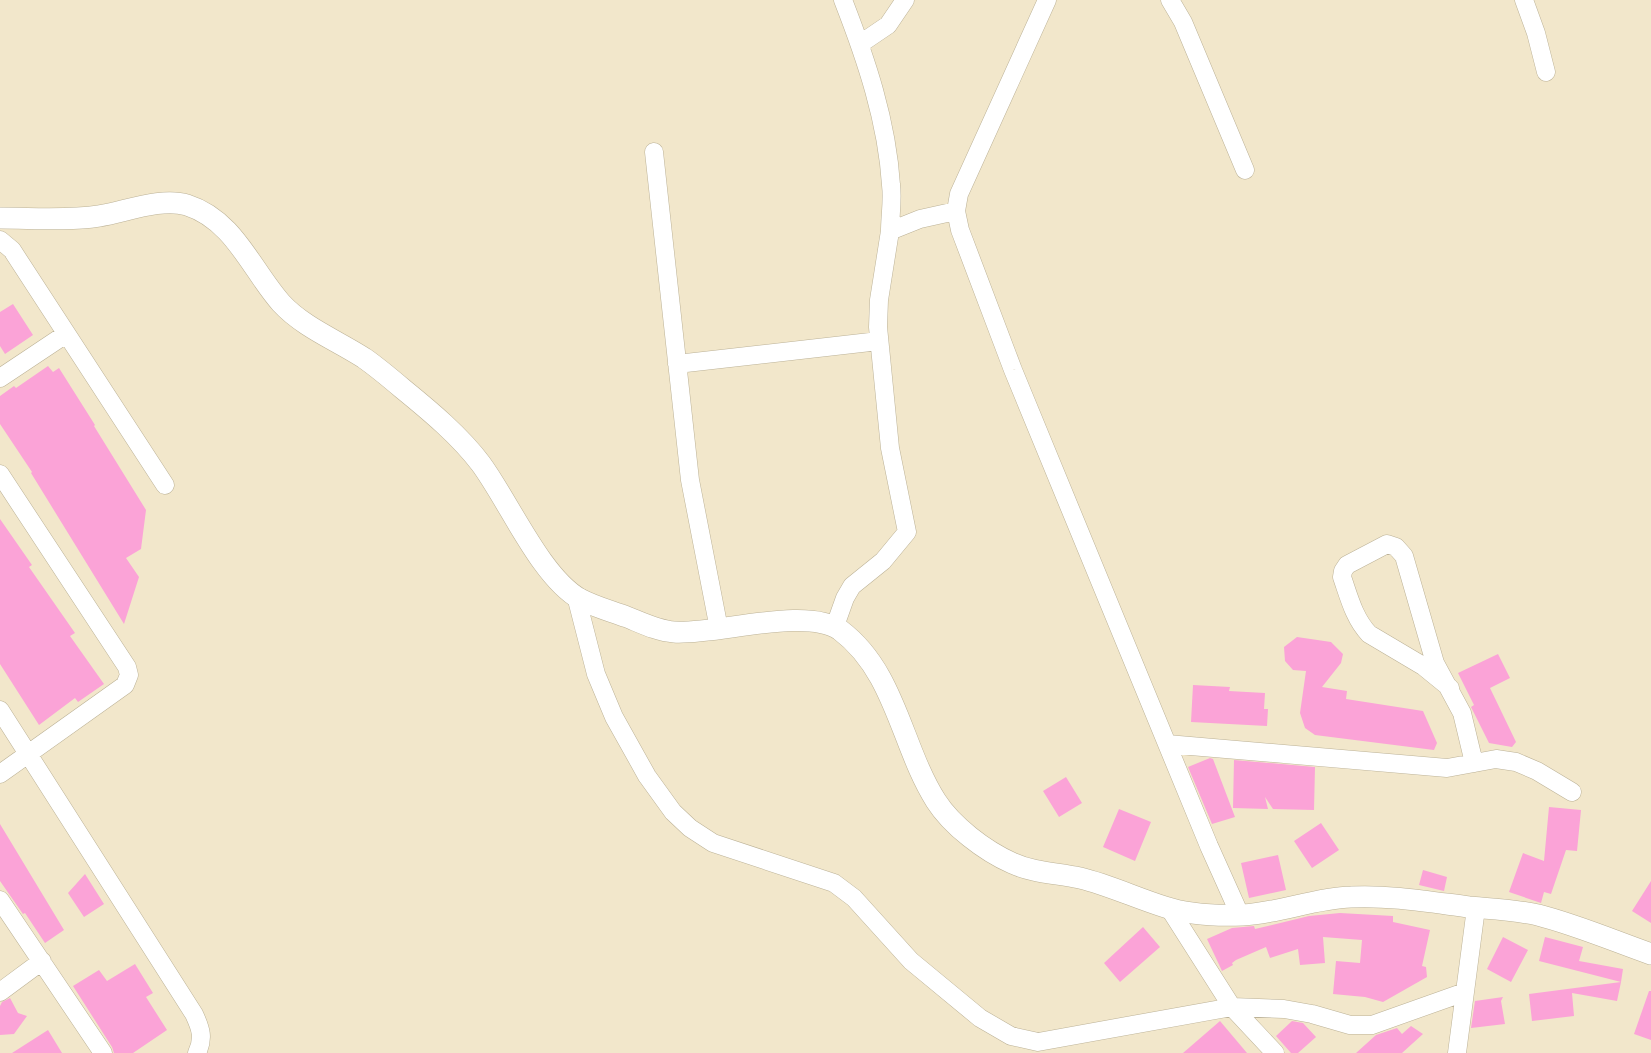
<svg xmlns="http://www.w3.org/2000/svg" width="1651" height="1053" viewBox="0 0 1651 1053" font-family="Karla,sans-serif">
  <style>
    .building { fill: #fba3d7 }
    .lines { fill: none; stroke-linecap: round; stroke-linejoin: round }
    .minor-casing { stroke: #bcb297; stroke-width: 19 }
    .tertiary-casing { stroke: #bcb297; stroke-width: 22 }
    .minor { stroke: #fff; stroke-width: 18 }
    .tertiary { stroke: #fff; stroke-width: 21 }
  </style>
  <rect width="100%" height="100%" fill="#f2e7cb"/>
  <!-- building -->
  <path class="building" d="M13,304L33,335L5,354L0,346V312Z
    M48,366L53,372L59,368L95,425L94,426L146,510L141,549L126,558L139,577L124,624L31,473L32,472L0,424V396L14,386L16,388Z
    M0,519L32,565L29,567L75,633L70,636L104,684L78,702L75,698L39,725L0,664Z
    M1297,637L1331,642L1343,654L1341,663L1322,687L1347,691L1346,699L1423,711L1437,743L1434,750L1315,735L1305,728L1300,713L1306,671L1293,670L1285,661L1284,647Z
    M1498,654L1510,678L1490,688L1516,742L1512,747L1489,743L1471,707L1474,705L1458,673Z
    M1193,685L1230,687L1229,691L1265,693L1264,709H1268L1267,726L1191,722Z
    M1210,758L1213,759L1235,817L1212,824L1188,767Z
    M1234,760L1315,767L1314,810L1273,809L1265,797L1268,809L1233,808Z
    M1066,777L1082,803L1059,817L1043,791Z
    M1549,807L1581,810L1577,851L1566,850L1551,894L1544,892L1541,903L1509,892L1523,853L1544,861Z
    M1119,809L1151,822L1135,861L1103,847Z
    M1321,823L1339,850L1312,868L1294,841Z
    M0,824L64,930L45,943L25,913L23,914L0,881Z
    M1278,855L1286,890L1249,898L1241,863Z
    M1423,870L1447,877L1444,891L1419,885Z
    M85,874L104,904L84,917L68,893Z
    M1651,881V923L1632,911Z
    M1340,913L1393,916V922L1430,930L1422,966L1426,967L1427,977L1383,1002L1365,997L1333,994L1336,961L1360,963L1362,940L1323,937L1325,963L1300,965L1298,949L1270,958L1266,947L1236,960L1232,963L1233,965L1222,971L1207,939L1232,928L1254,926L1255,929L1309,916Z
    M1143,927L1160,947L1120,982L1104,963Z
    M1503,937L1528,950L1511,982L1487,969Z
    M1545,937L1583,947L1579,961L1623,969L1621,982L1539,961Z
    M135,964L153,993L146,997L167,1030L133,1053H114L112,1047L73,986L99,970L107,981Z
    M1621,982L1617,1001L1572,993L1574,1016L1532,1021L1529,994Z
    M1649,991H1651V1040L1634,1034Z
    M1503,997L1501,1001L1505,1024L1471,1028L1475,1001Z
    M10,998L18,1013L27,1016L14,1034L0,1035V1006L2,1002Z
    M1220,1021L1247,1053H1183Z
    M1292,1021L1303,1023L1316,1037L1298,1053H1291L1276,1036Z
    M1411,1026L1423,1034L1402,1053H1356L1376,1035L1397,1028L1402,1034Z
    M48,1030L62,1053H12Z"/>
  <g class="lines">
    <!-- minor casing -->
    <g class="minor-casing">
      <path id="minor" d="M843,0C866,59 887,121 891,185C893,200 890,216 890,231L920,219L956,211
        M1047,0L959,194L956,211L960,230L1013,370L1209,846L1240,915
        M1170,0L1183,22L1245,170
        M1524,0L1536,33L1546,72
        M860,44L888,25L905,0
        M654,152L690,480L719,629
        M0,240L12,250L165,485
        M677,364L879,341
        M0,378L66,334
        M0,474L127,667L129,675L125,685L0,774
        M576,596L596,674L614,717L647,776L673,812L690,828L713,843L834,883L854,898L911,961L980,1018L1011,1036L1038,1042L1232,1007L1284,1009L1312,1014L1350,1025H1372L1465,992
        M835,626L845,598L852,586L883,561L907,532L890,448L878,327L879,300L890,231
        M1450,688L1423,666L1369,634C1354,618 1349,597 1342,577L1343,571L1347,565L1387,544L1396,547L1404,556L1435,663L1462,713L1474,763
        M0,710L194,1014C201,1029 204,1038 197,1053
        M1167,744L1447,768L1496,759L1516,762L1537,771L1572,792
        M0,900L103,1053
        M1169,908L1232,1007L1275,1053
        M0,992L42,961
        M1457,1053L1476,908"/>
    </g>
    <!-- tertiary casing -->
    <g class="tertiary-casing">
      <path id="tertiary" d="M0,218C33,218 66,221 99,216C125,212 161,197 187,205C234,220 251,269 281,303C303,327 336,340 364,358C377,367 390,378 403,389C430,411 460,436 481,464C509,502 541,577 580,599C595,607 611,611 627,617C642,623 658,631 674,632C716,635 806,606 840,630C896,672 901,746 936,801C952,826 985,851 1012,863C1034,873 1057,873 1080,878C1109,885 1136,898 1165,907C1189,915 1217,916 1243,915C1280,913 1315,898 1351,897C1390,895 1430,902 1469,907C1492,909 1516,910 1538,915C1577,925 1614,941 1651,954"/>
    </g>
    <!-- minor -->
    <use href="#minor" class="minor"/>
    <!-- tertiary -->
    <use href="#tertiary" class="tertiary"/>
  </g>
</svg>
